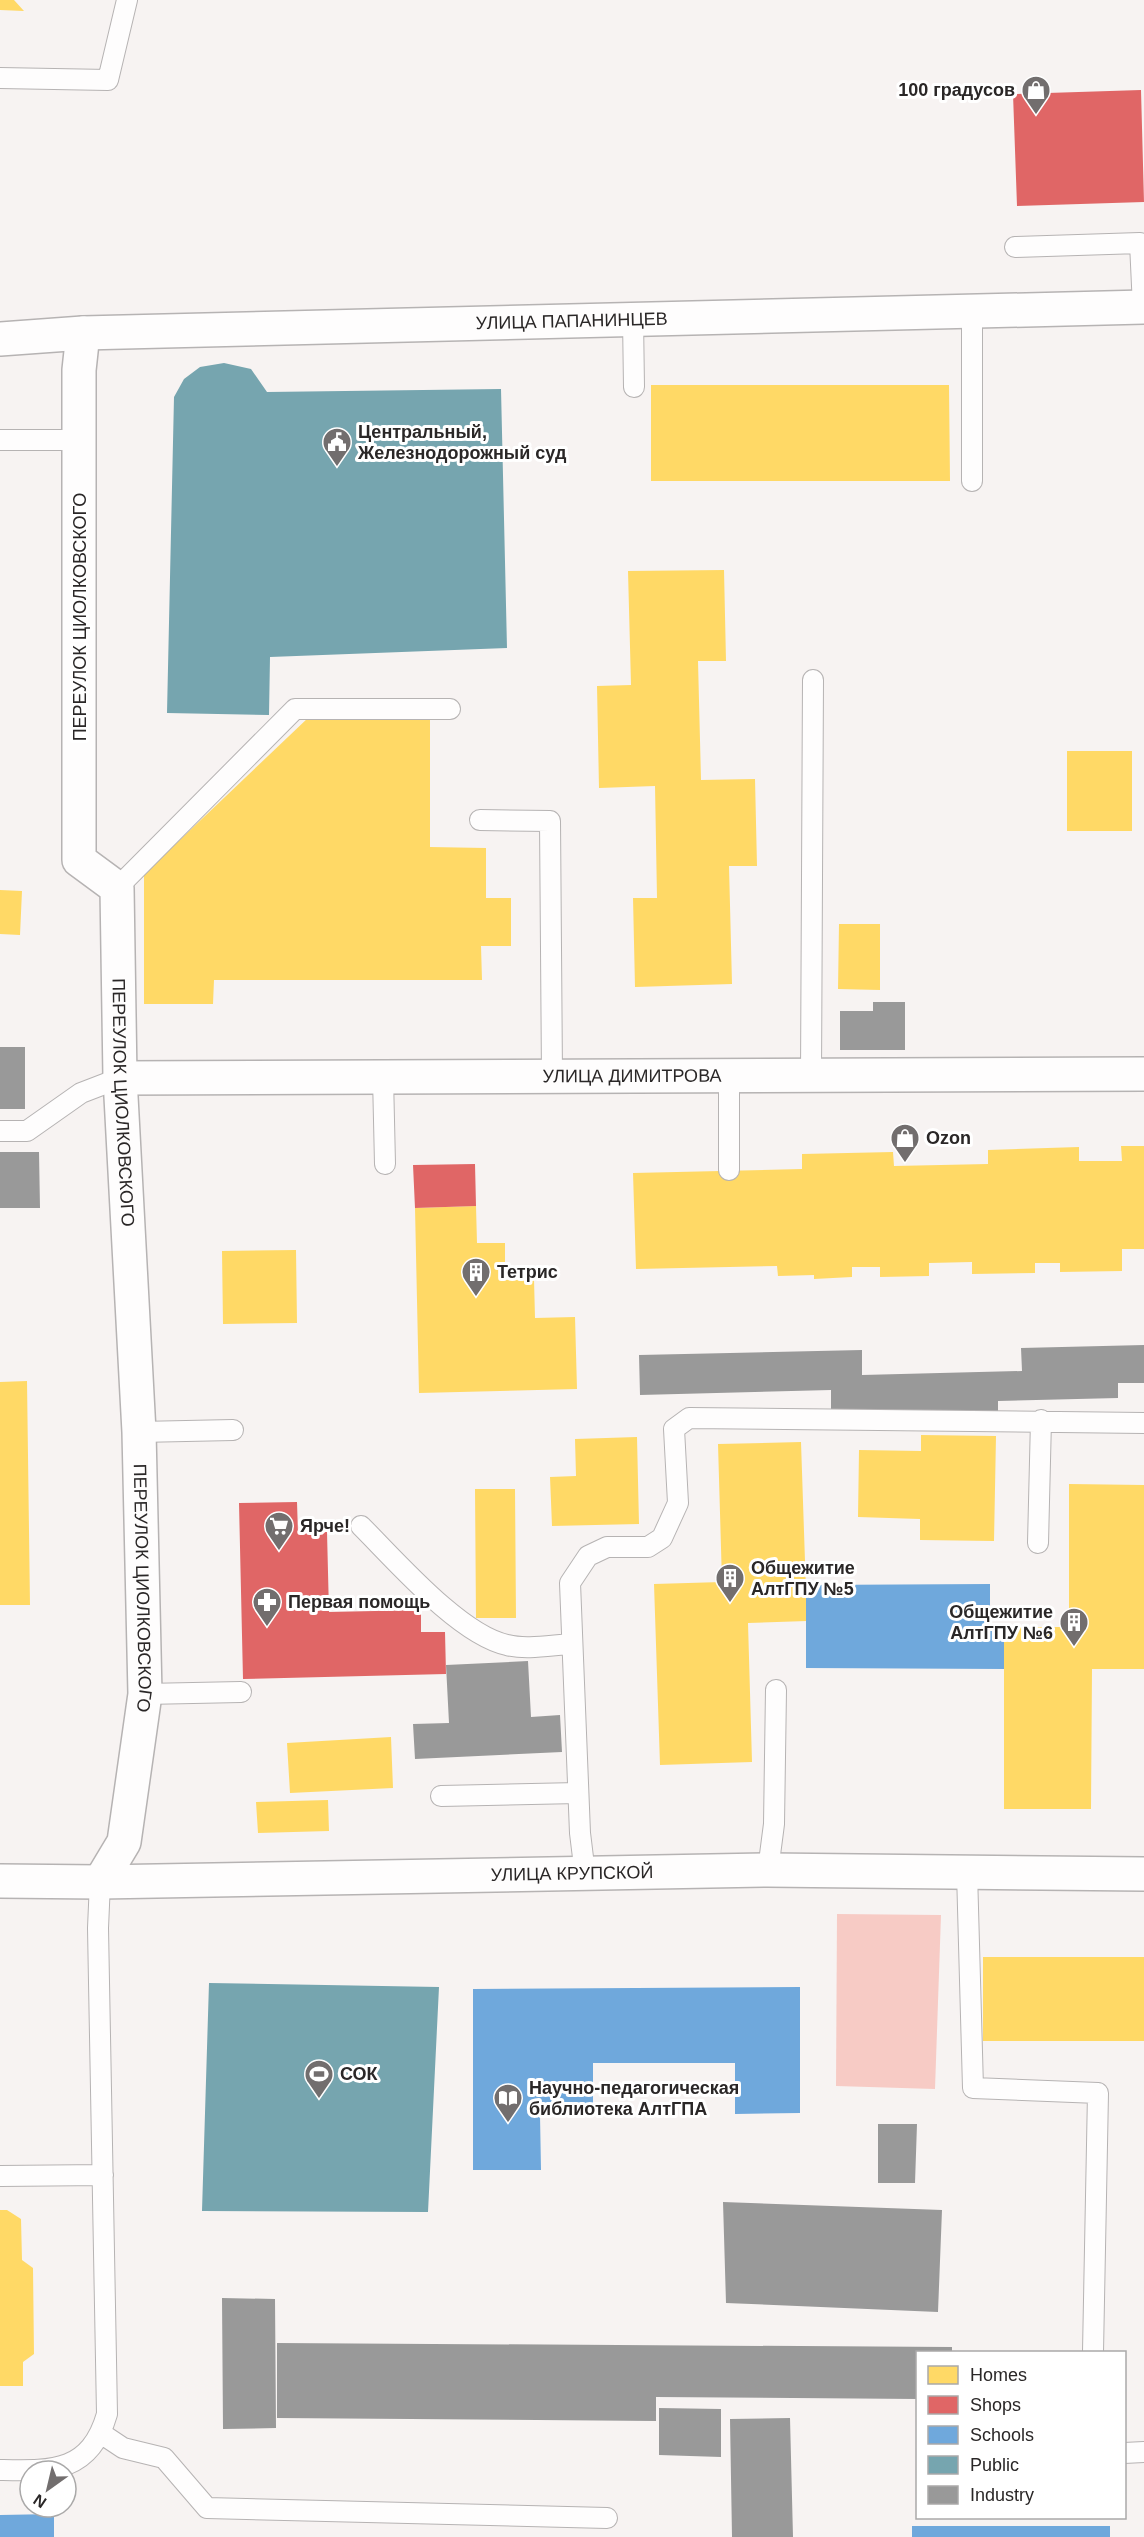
<svg xmlns="http://www.w3.org/2000/svg" width="1144" height="2537" viewBox="0 0 1144 2537" font-family="Arial,sans-serif">
  <style>
    .green { fill: #f7cbc5 }
    .homes { fill: #ffd966 }
    .shops { fill: #e06666 }
    .schools { fill: #6fa8dc }
    .public { fill: #76a5af }
    .industry { fill: #999 }
    .lines { fill: none; stroke-linecap: round; stroke-linejoin: round }
    .lane-casing { stroke: #b6b3b3; stroke-width: 22 }
    .street-casing { stroke: #b6b3b3; stroke-width: 36 }
    .lane { stroke: #fefdfd; stroke-width: 20 }
    .street { stroke: #fefdfd; stroke-width: 33 }
    .labels { text-anchor: middle; stroke-width: 6; stroke-linejoin: round; paint-order: stroke }
    .poi-label { font-size: 18px; font-weight: bold; fill: #2a2727; stroke: #fff; text-anchor: start }
    .street-label { font-size: 18px; fill: #2a2727; stroke: #fff }
  </style>
  <rect width="100%" height="100%" fill="#f7f3f2"/>
  <!-- green -->
  <path class="green" d="M837,1914L941,1915L935,2089L836,2086Z"/>
  <!-- homes -->
  <path class="homes" d="M0,0H14L24,11L0,10Z
    M651,385H949L950,481H651Z
    M724,570L726,661H698L701,780L755,779L757,866H729L732,984L635,987L633,898H657L655,786L599,788L597,686L631,685L628,571Z
    M309,717L430,718V847L486,848V898H511V946H481L482,980H214L213,1004H144V874Z
    M1067,751H1132V831H1067Z
    M0,890L22,891L20,935L0,934Z
    M839,924H880V990L838,989Z
    M1121,1146H1144V1249H1122V1271L1060,1272V1263H1035V1273L972,1274V1262L929,1263V1276L880,1277V1267H852V1277L814,1279V1275L778,1276L777,1266L636,1269L633,1173L802,1169V1154L893,1152L894,1166L988,1164V1150L1079,1147V1161H1122Z
    M476,1206L477,1243H505V1280L534,1279L535,1318L575,1317L577,1389L419,1393L415,1208Z
    M296,1250L297,1323L223,1324L222,1251Z
    M27,1381L30,1605H0V1382Z
    M921,1435L996,1436L994,1541L920,1540V1519L858,1517L859,1450L921,1451Z
    M637,1437L639,1524L552,1526L550,1477L576,1476L575,1439Z
    M801,1442L807,1621L748,1623L752,1762L660,1765L654,1584L722,1582L718,1444Z
    M1069,1484L1144,1485V1669H1092L1091,1809H1004V1627H1069Z
    M475,1489H515L516,1618H476Z
    M391,1737L393,1788L290,1793L287,1743Z
    M328,1800L329,1831L258,1833L256,1802Z
    M983,1957H1144V2041H983Z
    M0,2210H7L21,2219L22,2260L33,2268L34,2354L23,2362V2386H0Z"/>
  <!-- shops -->
  <path class="shops" d="M1141,90L1144,202L1017,206L1013,94Z
    M475,1164L476,1206L415,1208L413,1165Z
    M297,1502L298,1533L327,1532L329,1612L421,1610V1632H445L446,1674L243,1679L239,1503Z"/>
  <!-- schools -->
  <path class="schools" d="M990,1584V1627H1004V1669L806,1668V1585Z
    M800,1987V2113L735,2114V2063H593V2115H540L541,2170H473V1989Z
    M54,2514V2537H0V2515Z
    M912,2526H1110V2537H912Z"/>
  <!-- public -->
  <path class="public" d="M224,363L251,369L267,392L501,389L507,648L270,657L269,715L167,713L174,397L184,379L200,367Z
    M209,1983L439,1987L428,2212L202,2211Z"/>
  <!-- industry -->
  <path class="industry" d="M873,1002H905V1050H840V1011H873Z
    M0,1047H25V1109H0Z
    M0,1152H39L40,1208H0Z
    M1144,1345V1383H1118V1398L998,1401V1414L831,1418V1390L640,1395L639,1355L862,1350V1375L1022,1371L1021,1348Z
    M528,1661L531,1717L560,1715L562,1752L415,1759L413,1724L449,1723L446,1665Z
    M878,2124H917L915,2183H878Z
    M723,2202L942,2210L938,2312L726,2303Z
    M222,2298L275,2299L276,2428L223,2429Z
    M277,2343L952,2347V2352H918V2399L656,2397V2421L277,2418Z
    M659,2408L721,2409V2457L659,2455Z
    M790,2418L793,2537H732L730,2419Z"/>
  <g class="lines">
    <!-- lane casing -->
    <g class="lane-casing">
      <path id="lane" d="M0,78L108,80L127,0
        M1015,247L1140,243L1143,307
        M633,319L634,387
        M0,440H79
        M972,481V312
        M480,820L550,821L552,1076
        M117,888L295,709H450
        M811,1075L813,680
        M383,1077L385,1164
        M0,1131H27L81,1093L120,1078
        M729,1170V1075
        M139,1432L233,1430
        M361,1526C396,1561 460,1635 507,1645C526,1650 552,1645 572,1644
        M1038,1543L1041,1420
        M145,1694L241,1692
        M441,1796L578,1793
        M768,1870L774,1824L776,1690
        M967,1872L973,2088L1098,2093L1093,2352
        M585,1874L580,1833L570,1583L588,1556L607,1547H648L662,1538L678,1503L674,1429L689,1418L1144,1423
        M0,2176L103,2175
        M102,2434L123,2448L164,2458L207,2508L607,2518
        M1124,2453L1144,2452
        M0,2470C52,2471 90,2473 107,2414L98,1928L100,1882"/>
    </g>
    <!-- street casing -->
    <g class="street-casing">
      <g id="street">
        <path id="s1" d="M83,333L79,370V860L117,888L120,1078L139,1432L145,1694L124,1842L100,1882"/>
        <path id="s2" d="M0,339L83,333L1144,307"/>
        <path id="s3" d="M120,1078L1144,1074"/>
        <path id="s4" d="M0,1881L100,1882L768,1870L1144,1874"/>
      </g>
    </g>
    <!-- lane -->
    <use href="#lane" class="lane"/>
    <!-- street -->
    <use href="#street" class="street"/>
  </g>
  <!-- icons -->
  <defs>
    <g id="shop-pin" transform="scale(1.5)"><path d="M0 17L-7.5 6A9.5 9.5 0 1 1 7.5 6Z" fill="#726e6e" stroke="#fff"/><path d="M-5-2.5h2.3a2.7 3.5 0 0 1 5.4 0H5L5.5 6h-11ZM-1.5-2.5h3a1.5 2.3 0 0 0-3 0Z" fill="#fff"/></g>
    <g id="civic-pin" transform="scale(1.5)"><path d="M0 17L-7.5 6A9.5 9.5 0 1 1 7.5 6Z" fill="#726e6e" stroke="#fff"/><path d="M-.6-6.5H3V-4.5H.6V-3L4-1V1h2V6H-6V1h2V-1L-.6-3ZM-1.2 2.5V6h2.4V2.5Z" fill="#fff"/></g>
    <g id="building-pin" transform="scale(1.5)"><path d="M0 17L-7.5 6A9.5 9.5 0 1 1 7.5 6Z" fill="#726e6e" stroke="#fff"/><path d="M-4-6H4V6H1V3H-1V6H-4ZM-2.5-4.3h1.7v1.8h-1.7ZM.8-4.3h1.7v1.8H.8ZM-2.5-1h1.7V.8h-1.7ZM.8-1h1.7V.8H.8Z" fill="#fff"/></g>
    <g id="supermarket-pin" transform="scale(1.5)"><path d="M0 17L-7.5 6A9.5 9.5 0 1 1 7.5 6Z" fill="#726e6e" stroke="#fff"/><path d="M-6-5.5h2.5l.6 2H6L4.5 2H-2.5L-4.4-4H-6ZM-1.5 3.2a1.3 1.3 0 1 0 .1 0ZM3 3.2a1.3 1.3 0 1 0 .1 0Z" fill="#fff"/></g>
    <g id="pharmacy-pin" transform="scale(1.5)"><path d="M0 17L-7.5 6A9.5 9.5 0 1 1 7.5 6Z" fill="#726e6e" stroke="#fff"/><path d="M-2-6h4v4h4v4h-4v4h-4v-4h-4v-4h4Z" fill="#fff"/></g>
    <g id="stadium-pin" transform="scale(1.5)"><path d="M0 17L-7.5 6A9.5 9.5 0 1 1 7.5 6Z" fill="#726e6e" stroke="#fff"/><path d="M0-5a6.5 5 0 1 0 0 10a6.5 5 0 1 0 0-10ZM-3.5-1.8h7v3.6h-7Z" fill="#fff"/></g>
    <g id="library-pin" transform="scale(1.5)"><path d="M0 17L-7.5 6A9.5 9.5 0 1 1 7.5 6Z" fill="#726e6e" stroke="#fff"/><path d="M-6-4Q-3-5.5-.7-3.5V5Q-3 3-6 4ZM6-4Q3-5.5 .7-3.5V5Q3 3 6 4Z" fill="#fff"/></g>
  </defs>
  <g fill-rule="evenodd">
    <use href="#shop-pin" x="1036" y="90"/>
    <use href="#civic-pin" x="337" y="442"/>
    <use href="#shop-pin" x="905" y="1138"/>
    <use href="#building-pin" x="476" y="1272"/>
    <use href="#supermarket-pin" x="279" y="1526"/>
    <use href="#building-pin" x="730" y="1578"/>
    <use href="#pharmacy-pin" x="267" y="1602"/>
    <use href="#building-pin" x="1074" y="1622"/>
    <use href="#stadium-pin" x="319" y="2074"/>
    <use href="#library-pin" x="508" y="2098"/>
  </g>
  <g class="labels">
    <!-- poi labels -->
    <g class="poi-label">
      <text x="1015" y="96" text-anchor="end">100 градусов</text>
      <text x="358" y="438">Центральный,<tspan x="358" dy="21">Железнодорожный суд</tspan></text>
      <text x="926" y="1144">Ozon</text>
      <text x="497" y="1278">Тетрис</text>
      <text x="300" y="1532">Ярче!</text>
      <text x="751" y="1574">Общежитие<tspan x="751" dy="21">АлтГПУ №5</tspan></text>
      <text x="288" y="1608">Первая помощь</text>
      <text x="1053" y="1618" text-anchor="end">Общежитие<tspan x="1053" dy="21">АлтГПУ №6</tspan></text>
      <text x="340" y="2080">СОК</text>
      <text x="529" y="2094">Научно-педагогическая<tspan x="529" dy="21">библиотека АлтГПА</tspan></text>
    </g>
    <!-- street labels -->
    <g class="street-label">
      <text dy="6" stroke="none"><textPath href="#s2" startOffset="572">УЛИЦА ПАПАНИНЦЕВ</textPath></text>
      <text transform="translate(80 617) rotate(-90)" y="6">ПЕРЕУЛОК ЦИОЛКОВСКОГО</text>
      <text dy="6" stroke="none"><textPath href="#s3" startOffset="512">УЛИЦА ДИМИТРОВА</textPath></text>
      <text dy="6" stroke="none"><textPath href="#s1" startOffset="789">ПЕРЕУЛОК ЦИОЛКОВСКОГО</textPath></text>
      <text dy="6" stroke="none"><textPath href="#s1" startOffset="1275">ПЕРЕУЛОК ЦИОЛКОВСКОГО</textPath></text>
      <text dy="6" stroke="none"><textPath href="#s4" startOffset="572">УЛИЦА КРУПСКОЙ</textPath></text>
    </g>
  </g>
  <!-- legend -->
  <rect x="916" y="2351" width="210" height="168" fill="#ffffff" stroke="#aaa9a9" stroke-width="1.5"/>
  <rect x="928" y="2366" width="30" height="18" fill="#ffd966" stroke="#aaa9a9" stroke-width="1.5"/>
  <text x="970" y="2381" font-size="18" fill="#2a2727">Homes</text>
  <rect x="928" y="2396" width="30" height="18" fill="#e06666" stroke="#aaa9a9" stroke-width="1.5"/>
  <text x="970" y="2411" font-size="18" fill="#2a2727">Shops</text>
  <rect x="928" y="2426" width="30" height="18" fill="#6fa8dc" stroke="#aaa9a9" stroke-width="1.5"/>
  <text x="970" y="2441" font-size="18" fill="#2a2727">Schools</text>
  <rect x="928" y="2456" width="30" height="18" fill="#76a5af" stroke="#aaa9a9" stroke-width="1.5"/>
  <text x="970" y="2471" font-size="18" fill="#2a2727">Public</text>
  <rect x="928" y="2486" width="30" height="18" fill="#999999" stroke="#aaa9a9" stroke-width="1.5"/>
  <text x="970" y="2501" font-size="18" fill="#2a2727">Industry</text>
  <!-- north arrow -->
  <g transform="translate(48 2489) rotate(214)"><circle r="28" fill="#ffffff" stroke="#aaa9a9" stroke-width="1.5"/>
  <path d="M0-4.5L10 22L0 15L-10 22Z" fill="#726e6e"/>
  <text y="-9" font-size="16" font-weight="bold" text-anchor="middle" fill="#2a2727">N</text>
  </g>
</svg>
